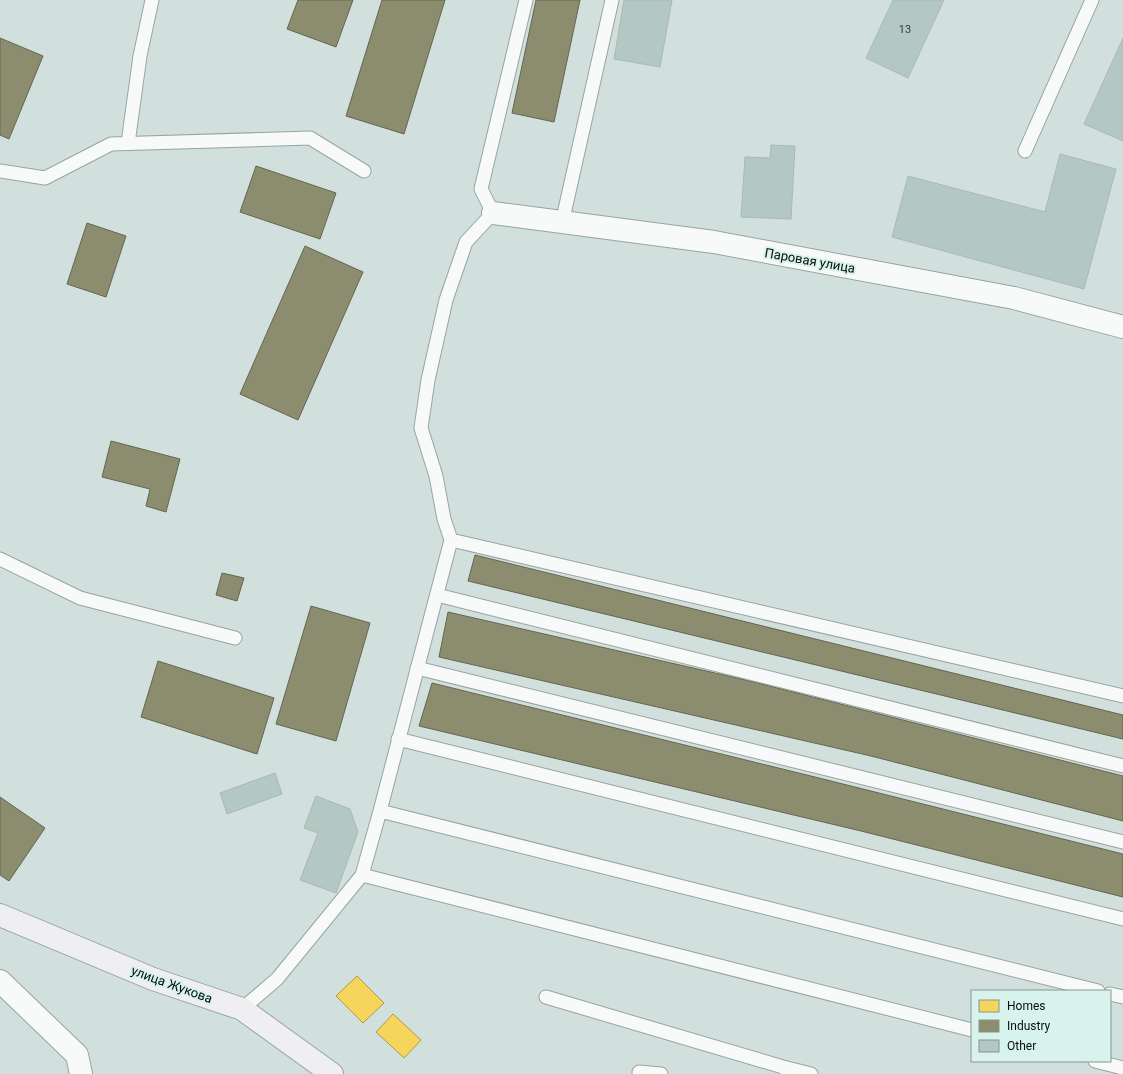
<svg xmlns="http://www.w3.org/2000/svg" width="1123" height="1074" viewBox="0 0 1123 1074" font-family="Roboto,sans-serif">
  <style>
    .homes { fill: #f6d55c; stroke: #ae9944 }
    .industry { fill: #8c8c6e; stroke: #646651 }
    .building { fill: #b3c7c3; stroke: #acb8b4 }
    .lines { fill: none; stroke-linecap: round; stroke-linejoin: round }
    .service-casing { stroke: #98a4a1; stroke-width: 15 }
    .minor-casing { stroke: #98a4a1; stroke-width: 24 }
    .secondary-casing { stroke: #98a4a1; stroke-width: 24 }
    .service { stroke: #f8fafa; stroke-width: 13 }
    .minor { stroke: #f8fafa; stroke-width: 22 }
    .secondary { stroke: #efeef1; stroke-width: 22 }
    .labels { text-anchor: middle; stroke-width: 4; stroke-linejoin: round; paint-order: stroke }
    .number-label { font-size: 11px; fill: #313c3a }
    .street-label { font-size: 13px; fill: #060e0c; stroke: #d8f3ec }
  </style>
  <rect width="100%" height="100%" fill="#d1e0dc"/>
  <!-- homes -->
  <path class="homes" d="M357,976L384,1003L363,1023L336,996Z
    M393,1014L421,1040L404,1058L376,1032Z"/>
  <!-- industry -->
  <path class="industry" d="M298,0H353L336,47L287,29Z
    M382,0H445L404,134L346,116Z
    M536,0H580L554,122L512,113Z
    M0,38L43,56L9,139L0,135Z
    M256,166L336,193L320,239L240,212Z
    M87,223L126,236L106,297L67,284Z
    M305,246L363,272L298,420L240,394Z
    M111,441L180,459L166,512L146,506L150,489L102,477Z
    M475,555L1123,715V739L468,581Z
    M222,573L244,578L237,601L216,595Z
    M311,606L370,623L336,741L276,724Z
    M448,612L750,681L1123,776V821L871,756L439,657Z
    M158,661L274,698L257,754L141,717Z
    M432,683L815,777L1123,854V897L861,831L419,726Z
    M0,797L45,828L9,881L0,875Z"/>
  <!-- building -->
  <path class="building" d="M624,0H672L660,67L614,59Z
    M893,0H944L908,78L866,58Z
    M1123,38V141L1084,124Z
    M771,145L795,146L791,219L741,217L745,157L770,158Z
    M1060,154L1116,169L1084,289L892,237L908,176L1045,212Z
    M275,773L282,794L227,814L220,793Z
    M316,796L350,809L358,832L336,893L300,880L318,833L304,828Z"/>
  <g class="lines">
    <!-- service casing -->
    <g class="service-casing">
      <path id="service" d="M128,143L140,56L152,0
        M1025,151L1092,0
        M0,171L45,178L111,144L310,138L364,171
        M562,223L612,0
        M451,540L1123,696
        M0,559L80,598L235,638
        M437,595L1123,766
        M417,668L1123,842
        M398,739L1123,919
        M380,811L1098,991
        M362,875L972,1030
        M1110,994L1123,997
        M546,997L783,1067L790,1074
        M242,1009L277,979L362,875L380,811L451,540L444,519L436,476L421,428L428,380L446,300L466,242L493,213L481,189L526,0
        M1095,1061L1123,1068
        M783,1067L811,1074
        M639,1072L661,1074"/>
    </g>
    <!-- minor casing -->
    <g class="minor-casing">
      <path id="minor" d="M493,213L714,242L1014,298L1123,327
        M0,981L77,1055L81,1074"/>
    </g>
    <!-- secondary casing -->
    <g class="secondary-casing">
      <path id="secondary" d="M0,915L153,979L242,1009L332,1074"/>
    </g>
    <!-- service -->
    <use href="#service" class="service"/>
    <!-- minor -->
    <use href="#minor" class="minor"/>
    <!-- secondary -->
    <use href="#secondary" class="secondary"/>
  </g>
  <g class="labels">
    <!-- number labels -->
    <g class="number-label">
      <text x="905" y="33">13</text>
    </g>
    <!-- street labels -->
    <g class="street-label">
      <text transform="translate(810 260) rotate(10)" y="5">Паровая улица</text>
      <text transform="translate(172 984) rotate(20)" y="5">улица Жукова</text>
    </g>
  </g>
  <!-- legend -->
  <rect x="971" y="990" width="140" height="72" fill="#d8f3ec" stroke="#849792"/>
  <rect x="979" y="1000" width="20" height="12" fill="#f6d55c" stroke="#849792"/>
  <text x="1007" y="1010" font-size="12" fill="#060e0c">Homes</text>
  <rect x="979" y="1020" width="20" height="12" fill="#8c8c6e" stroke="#849792"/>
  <text x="1007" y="1030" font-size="12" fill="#060e0c">Industry</text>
  <rect x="979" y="1040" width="20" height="12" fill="#b3c7c3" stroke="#849792"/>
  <text x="1007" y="1050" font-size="12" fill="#060e0c">Other</text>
</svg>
